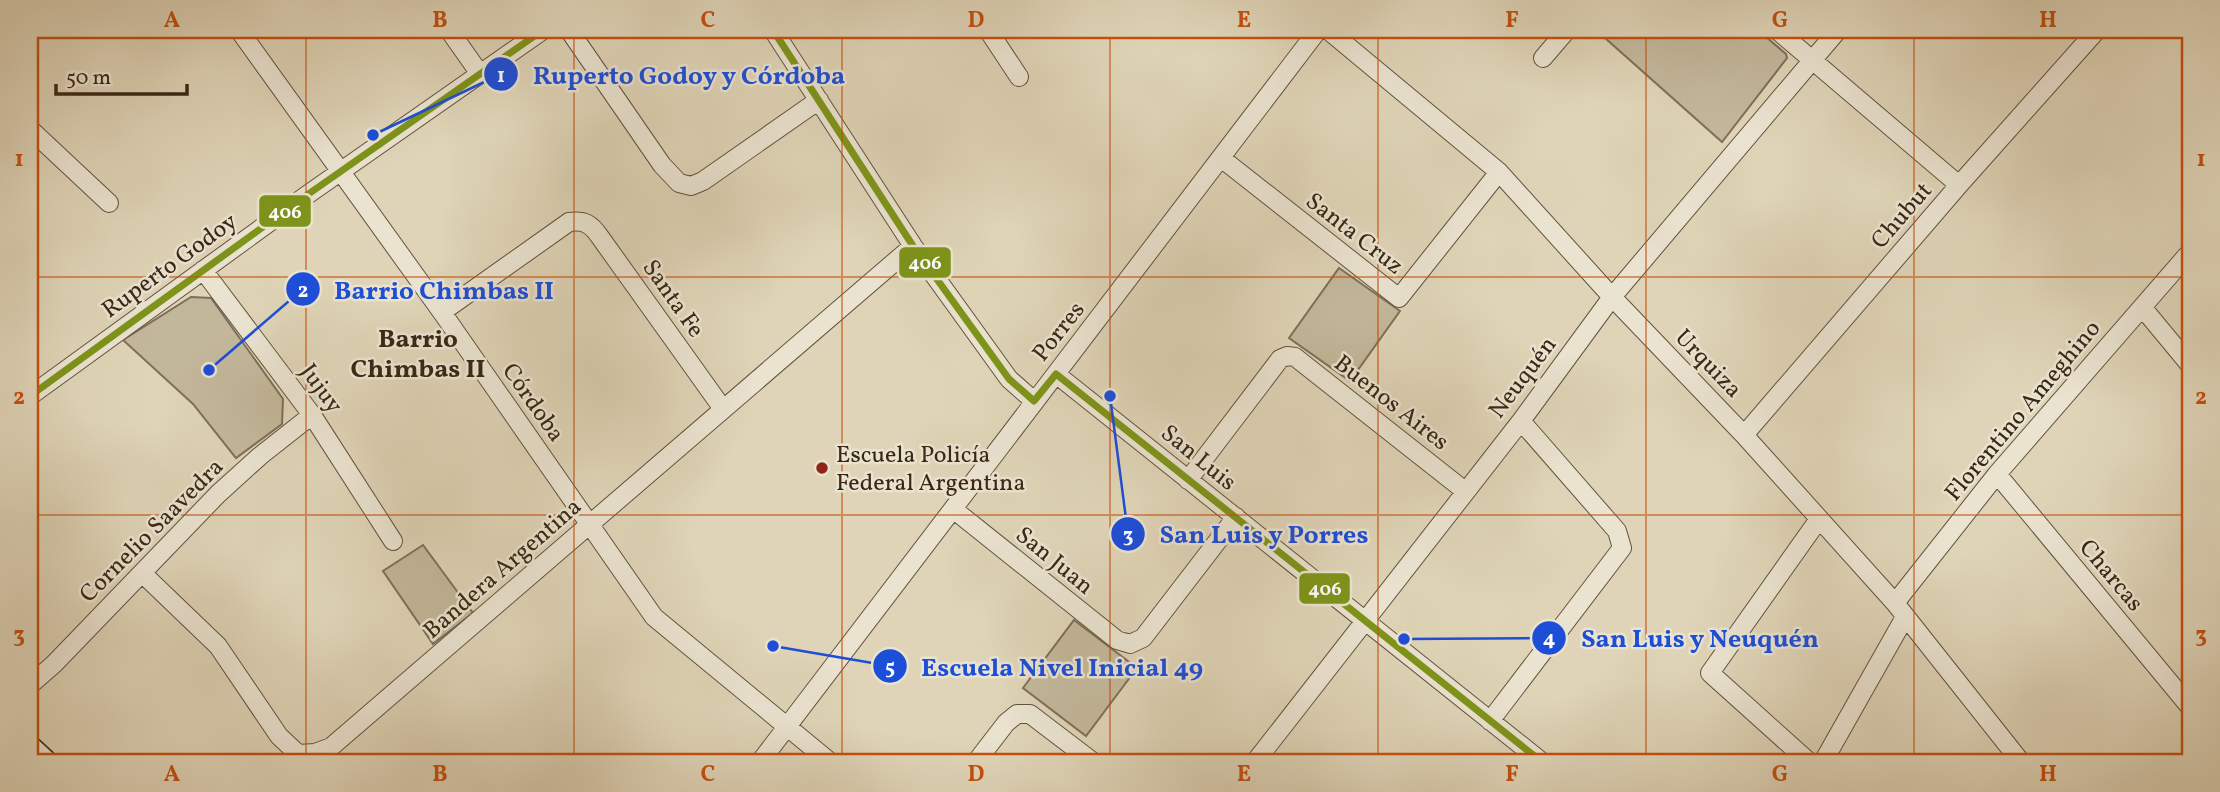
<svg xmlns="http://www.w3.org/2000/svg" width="2220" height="792" viewBox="0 0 2220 792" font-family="Vollkorn,serif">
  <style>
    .green { fill: #c3b79b; stroke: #7e6f58; stroke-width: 2 }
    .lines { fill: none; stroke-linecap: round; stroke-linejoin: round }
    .minor-casing { stroke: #62523e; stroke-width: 20 }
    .secondary-casing { stroke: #392715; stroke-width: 29 }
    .minor { stroke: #eae3d0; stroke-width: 18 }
    .secondary { stroke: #eae3d0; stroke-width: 26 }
    .bus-1-casing { stroke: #eae3d0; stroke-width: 12 }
    .bus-1 { stroke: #7e941a; stroke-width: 7 }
    .grid { fill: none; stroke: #c54f0e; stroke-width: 2; stroke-opacity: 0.55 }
    .poi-dot { fill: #8f2418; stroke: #eae3d0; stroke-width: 2.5 }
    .labels { text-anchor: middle; stroke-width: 5; stroke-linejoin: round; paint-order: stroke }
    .street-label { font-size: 24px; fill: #392715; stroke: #eae3d0 }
    .poi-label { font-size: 24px; fill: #392715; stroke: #eae3d0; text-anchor: start }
    .neighbourhood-label { font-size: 26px; font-weight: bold; fill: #392715; stroke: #eae3d0 }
    .leader { fill: none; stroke: #1d4ed8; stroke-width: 2.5 }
    .callout-dot { fill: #1d4ed8; stroke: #eae3d0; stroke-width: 2.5 }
    .mark-label { font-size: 21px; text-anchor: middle; font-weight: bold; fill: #fff }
    .callout-label { font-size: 26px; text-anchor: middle; font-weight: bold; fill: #1d4ed8; stroke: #eae3d0; stroke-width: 5; stroke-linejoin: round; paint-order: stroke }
    .line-badge { stroke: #eae3d0; stroke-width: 2.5 }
    .badge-label { font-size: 19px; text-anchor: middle; font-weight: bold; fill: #fff }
    .neatline { fill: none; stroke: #c54f0e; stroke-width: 2.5 }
    .grid-label { font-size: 23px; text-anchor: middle; font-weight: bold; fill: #c54f0e }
  </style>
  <rect width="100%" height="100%" fill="#dfd4b7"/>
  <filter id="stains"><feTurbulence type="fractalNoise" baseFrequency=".00286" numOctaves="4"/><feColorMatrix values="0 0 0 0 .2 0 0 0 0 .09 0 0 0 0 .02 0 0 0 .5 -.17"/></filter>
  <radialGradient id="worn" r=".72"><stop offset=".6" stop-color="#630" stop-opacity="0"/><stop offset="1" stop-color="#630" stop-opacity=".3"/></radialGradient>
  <!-- green -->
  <path class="green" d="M1596,30H1758L1786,54L1787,58L1722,142Z
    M1339,268L1400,311L1350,381L1289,338Z
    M191,297L211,298L283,399L282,424L236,458L193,404L123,340Z
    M423,545L473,613L433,644L383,571Z
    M1074,620L1137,668L1086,736L1023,688Z"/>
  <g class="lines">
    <!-- minor casing -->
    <g class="minor-casing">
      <path id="minor" d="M239,30L446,318L654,617L830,762
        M449,30L480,74
        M569,30L662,165L679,183L691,186L703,181L819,100
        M773,30L913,246L1009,379L1034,401
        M988,30L1019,77
        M1328,30L1499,172L1612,297L1744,435L1895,603L2021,762
        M1777,30L1959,185
        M1543,58L1567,30
        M30,129L109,203
        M1221,158L1399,298L1499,172
        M203,270L312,415L393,541
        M2142,307L2190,365
        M442,312L569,222C585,220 591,224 600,237L723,409
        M1056,374L1542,762
        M30,396L307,195L543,30
        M1744,435L1959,185L2097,30
        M1997,474L2190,707
        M1188,480L1280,359L1287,356L1295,357L1465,491
        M953,509L1117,640L1130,644L1143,638L1236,517
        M142,573L218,646L279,736L298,754L315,753L331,747L913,246
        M1895,603L1997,474L2190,252
        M30,685L54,664L218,494L260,456L312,415
        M1490,721L1622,548L1617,531L1521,421
        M760,762L1318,30
        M976,762L1006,723L1017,714H1030L1093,762
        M1255,762L1521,421L1612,297L1838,30
        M1809,762L1710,673L1819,519
        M1823,762L1905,617"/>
    </g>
    <!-- secondary casing -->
    <g class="secondary-casing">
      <path id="secondary" d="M30,750L43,762"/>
    </g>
    <!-- minor -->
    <use href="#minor" class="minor"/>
    <!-- secondary -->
    <use href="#secondary" class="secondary"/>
    <!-- bus-1 casing -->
    <g class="bus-1-casing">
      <path id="bus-1" d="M773,30L913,246L1009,379L1034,401L1056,374L1542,762
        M30,396L307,195L543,30"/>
    </g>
    <!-- bus-1 -->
    <use href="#bus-1" class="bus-1"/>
  </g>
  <!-- grid -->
  <path class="grid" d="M306,30V762M574,30V762M842,30V762M1110,30V762M1378,30V762M1646,30V762M1914,30V762M30,277H2190M30,515H2190"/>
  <!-- markers -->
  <circle class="poi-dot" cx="822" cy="468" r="7"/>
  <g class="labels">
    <!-- street labels -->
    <g class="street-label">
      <text transform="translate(1901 215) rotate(-49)" y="8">Chubut</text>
      <text transform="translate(1355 233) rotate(38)" y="8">Santa Cruz</text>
      <text transform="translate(169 265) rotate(-36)" y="8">Ruperto Godoy</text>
      <text transform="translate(674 298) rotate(55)" y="8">Santa Fe</text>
      <text transform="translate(1058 331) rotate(-52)" y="8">Porres</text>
      <text transform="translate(1709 363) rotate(46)" y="8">Urquiza</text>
      <text transform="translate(1522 377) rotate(-53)" y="8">Neuquén</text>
      <text transform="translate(322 388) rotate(54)" y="8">Jujuy</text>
      <text transform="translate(534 402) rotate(55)" y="8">Córdoba</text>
      <text transform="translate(1392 402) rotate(38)" y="8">Buenos Aires</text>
      <text transform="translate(2022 410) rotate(-50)" y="8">Florentino Ameghino</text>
      <text transform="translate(1199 457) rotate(39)" y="8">San Luis</text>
      <text transform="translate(151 530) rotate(-45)" y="8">Cornelio Saavedra</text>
      <text transform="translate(1055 560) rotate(39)" y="8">San Juan</text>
      <text transform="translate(502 568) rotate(-41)" y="8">Bandera Argentina</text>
      <text transform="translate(2112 575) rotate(50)" y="8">Charcas</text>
    </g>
    <!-- poi labels -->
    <g class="poi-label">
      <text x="836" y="462">Escuela Policía<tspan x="836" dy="28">Federal Argentina</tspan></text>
    </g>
    <!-- neighbourhood labels -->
    <g class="neighbourhood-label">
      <text x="418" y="347">Barrio<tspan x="418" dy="30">Chimbas II</tspan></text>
    </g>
  </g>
  <!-- callouts -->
  <path class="leader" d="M373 135L501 74M209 370L303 289M1110 396L1128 534M1404 639L1549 638M773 646L890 666"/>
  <g class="callout-dot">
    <circle cx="373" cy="135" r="7"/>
    <circle cx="209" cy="370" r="7"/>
    <circle cx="1110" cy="396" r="7"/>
    <circle cx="1404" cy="639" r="7"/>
    <circle cx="773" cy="646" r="7"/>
    <circle cx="501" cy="74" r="18"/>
    <circle cx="303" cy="289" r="18"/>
    <circle cx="1128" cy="534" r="18"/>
    <circle cx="1549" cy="638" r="18"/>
    <circle cx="890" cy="666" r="18"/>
  </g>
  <g class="mark-label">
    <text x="501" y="82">1</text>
    <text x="303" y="297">2</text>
    <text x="1128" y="542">3</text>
    <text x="1549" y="645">4</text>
    <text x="890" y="674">5</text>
  </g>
  <g class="callout-label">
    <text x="689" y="84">Ruperto Godoy y Córdoba</text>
    <text x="444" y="299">Barrio Chimbas II</text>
    <text x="1264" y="543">San Luis y Porres</text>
    <text x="1700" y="647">San Luis y Neuquén</text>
    <text x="1062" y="676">Escuela Nivel Inicial 49</text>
  </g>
  <g class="line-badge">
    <rect x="258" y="194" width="54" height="34" rx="7" fill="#7e941a"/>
    <rect x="898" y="246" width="54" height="33" rx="7" fill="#7e941a"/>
    <rect x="1298" y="572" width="53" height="33" rx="7" fill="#7e941a"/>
  </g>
  <g class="badge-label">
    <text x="285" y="218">406</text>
    <text x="925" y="269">406</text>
    <text x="1325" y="595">406</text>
  </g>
  <!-- margin -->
  <rect width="2220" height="792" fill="none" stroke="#dfd4b7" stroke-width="77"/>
  <!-- scale -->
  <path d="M56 84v10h131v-10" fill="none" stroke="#392715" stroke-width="3.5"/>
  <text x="66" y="84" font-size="21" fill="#392715" stroke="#eae3d0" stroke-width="5" paint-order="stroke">50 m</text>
  <rect x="38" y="38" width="2144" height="716" class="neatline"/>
  <g class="grid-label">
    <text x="172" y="27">A</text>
    <text x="440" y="27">B</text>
    <text x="708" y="27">C</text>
    <text x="976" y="27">D</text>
    <text x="1244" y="27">E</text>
    <text x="1512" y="27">F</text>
    <text x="1780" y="27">G</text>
    <text x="2048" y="27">H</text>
    <text x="19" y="166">1</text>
    <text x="2201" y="166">1</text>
    <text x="19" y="404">2</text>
    <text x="2201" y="404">2</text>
    <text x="19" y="642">3</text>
    <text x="2201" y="642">3</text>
    <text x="172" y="781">A</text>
    <text x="440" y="781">B</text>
    <text x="708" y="781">C</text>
    <text x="976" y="781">D</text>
    <text x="1244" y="781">E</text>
    <text x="1512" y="781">F</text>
    <text x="1780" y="781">G</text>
    <text x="2048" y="781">H</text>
  </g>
  <rect width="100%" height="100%" filter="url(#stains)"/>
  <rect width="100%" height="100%" fill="url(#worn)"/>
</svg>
